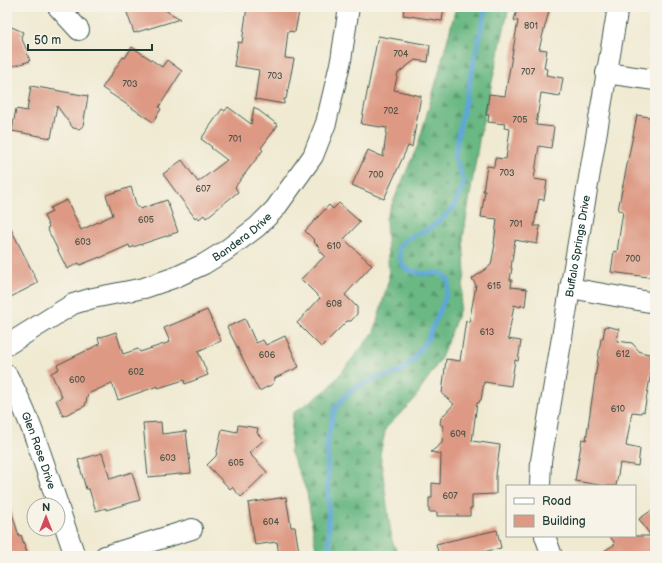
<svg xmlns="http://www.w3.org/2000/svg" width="662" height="563" viewBox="0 0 662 563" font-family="'Balsamiq Sans',sans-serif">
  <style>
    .forest { fill: url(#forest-firs); stroke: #457a5c }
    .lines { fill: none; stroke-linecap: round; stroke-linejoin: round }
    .stream { stroke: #5ea7d5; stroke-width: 5 }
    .building { fill: #dd9983 }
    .minor-casing { stroke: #3e574c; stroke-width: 22 }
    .minor { stroke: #fff; stroke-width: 20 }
    .labels { text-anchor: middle; stroke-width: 4; stroke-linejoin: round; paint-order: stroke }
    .number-label { font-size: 9px; fill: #4e5448 }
    .street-label { font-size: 11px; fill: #1f3d34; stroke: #f7f3e8 }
  </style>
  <defs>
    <pattern id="forest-firs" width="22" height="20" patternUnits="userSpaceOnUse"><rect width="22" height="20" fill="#6bb883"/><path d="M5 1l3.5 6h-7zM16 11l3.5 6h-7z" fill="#57976c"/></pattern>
  </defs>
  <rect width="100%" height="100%" fill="#f7f3e8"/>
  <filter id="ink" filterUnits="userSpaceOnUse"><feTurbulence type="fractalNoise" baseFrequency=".025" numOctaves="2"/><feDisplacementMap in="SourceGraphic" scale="8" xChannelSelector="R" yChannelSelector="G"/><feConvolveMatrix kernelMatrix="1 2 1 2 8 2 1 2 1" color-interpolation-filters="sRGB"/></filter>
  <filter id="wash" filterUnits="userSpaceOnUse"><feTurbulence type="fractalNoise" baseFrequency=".012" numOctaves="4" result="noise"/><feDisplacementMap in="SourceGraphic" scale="16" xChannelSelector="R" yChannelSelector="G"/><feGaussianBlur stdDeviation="0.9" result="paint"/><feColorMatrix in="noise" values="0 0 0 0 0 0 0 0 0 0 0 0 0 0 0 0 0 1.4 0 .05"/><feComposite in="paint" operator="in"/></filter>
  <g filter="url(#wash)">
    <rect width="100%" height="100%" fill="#f0ead2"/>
    <!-- forest -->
    <path class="forest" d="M456,7H509L480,135L463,238L465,273L459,312L441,358L414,400L386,428L380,454L392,541L399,556H317L307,492L290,451L293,413L328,389L374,332L389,279L386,218L418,145L439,72Z"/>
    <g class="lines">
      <!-- stream -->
      <path class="stream" d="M332,556L329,543L327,441L335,408L351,390L375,379L400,372L413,360L427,340L446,296L449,281L441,273L422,274L406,269L400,260L399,249L404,241L414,235L427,230L443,218L454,207L462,188L464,182L455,157L458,135L486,7"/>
    </g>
    <g id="blocks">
      <!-- building -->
      <path class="building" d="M125,7H160L180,19L134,33Z
        M247,7H300L295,32L288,31L285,58L294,59L286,99H284V104L255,99L259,70L234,66L238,42L242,43Z
        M404,7H444L442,21L403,15Z
        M518,7H550L539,49L547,50L544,68L547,69L546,75L563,78L560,96L541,93L536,125L554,127L551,148L539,146L534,179L547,181L544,200L539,199L534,226H540L537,244L515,240L511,268H512L510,280H512L511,287L527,289L525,306L521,305V307L514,305L508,339L521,341L518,361L515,360L511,386L484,382L481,400H480L479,403H477L472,441L500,445L496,475V494L472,495V508H470V516H437V512H429V498H432V483L440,484L441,454L431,452L442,443L443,426L440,424L441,418L454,404L442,394L446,359L460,361L466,320L469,323L476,285L472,279L491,265L495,244H494L497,219L481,217L485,191H483L487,166L494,167L495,158L506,159L510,129L504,128L505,124L488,122L489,115H486L489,94L505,96L518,21L514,20Z
        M7,25L23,32L21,37L28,53H27L30,61L7,68Z
        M378,36L430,45L428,62L415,60L398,73L394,90L421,96L412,147L408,146L384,199L352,185L368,150L383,157L387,128L361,124Z
        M132,47L162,67L167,60L182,71L159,107L161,109L153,122L102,88L123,57L125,58Z
        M31,86L88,96L83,126L79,129L73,128L57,106L51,138L12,131L16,109L27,111Z
        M228,107L251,124L254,107L278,125L261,148L263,150L235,187L238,192L206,218L204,215L199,219L197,216L195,218L163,174L182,160L198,182L227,160L211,148L212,147L201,139L222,109L225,111Z
        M637,115L655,118V269L654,275L648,277L611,272L614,251L617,252L623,211L618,210Z
        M131,187L137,207H139L140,209L167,200L178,232L130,248L129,245L100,258V257L80,265L79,263L67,269L47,228L49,227L44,216L52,212L50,208L67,200L81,230L113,215L106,195Z
        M339,203L360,222L344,239L372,265L345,295L357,307V314L351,321H347L321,347L297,323L320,298L301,279L325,256L319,250L320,248L314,242L315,241L305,231L329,205L333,209Z
        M7,221L38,283L7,299Z
        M207,310L221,341L198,351L208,375L185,384L184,380L158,388V386L118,400L112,383L88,394L85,406L63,416L56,400L62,397L51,373L59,369L57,365L100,344L98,338L116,332L123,354L138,349L140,352L170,342L164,328Z
        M245,319L256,343L263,340L266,345L285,336L299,367L275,378L273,384L259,391L227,327Z
        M605,326L619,329L617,341L632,343L640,352L654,355L644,412L642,411L641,413L632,412L626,446L640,449L638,466L620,463L616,486H605L575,481L582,439L586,440L601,338H603Z
        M161,422L162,434L186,431L191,473L148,477L143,423Z
        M238,425L258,428L257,433L264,440L249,453L267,472L241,497L232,487L230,489L207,465L216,456L222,429L237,432Z
        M102,453L110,479L132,472L140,500L106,510V508L96,511L89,489H86L78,460Z
        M286,497L291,527H295L299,552L279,555L277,542L255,545L248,503Z
        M10,507L19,536L21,535L28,556H7V508Z
        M655,508V556H597L615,544L610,536H651L639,519Z
        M497,530L501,548L478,553V556H439L436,544Z"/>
    </g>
  </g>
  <g filter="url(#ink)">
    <use href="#blocks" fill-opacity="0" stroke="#3e574c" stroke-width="1"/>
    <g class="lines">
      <!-- minor casing -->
      <g class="minor-casing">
        <g id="minor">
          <path d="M58,7L79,30"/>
          <path d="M606,73L655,80"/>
          <path d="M570,288L655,303"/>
          <path id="s1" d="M7,345L73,304L93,298L144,288L176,277L204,264L225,251L257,227L275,209L313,156L326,123L341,60L349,7"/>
          <path id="s2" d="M7,375C30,416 43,461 58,505"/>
          <path id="s3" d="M540,486L541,461L618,7"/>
          <path d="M58,506L75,556"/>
          <path d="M545,536L552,556"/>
          <path d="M105,556L192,529"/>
        </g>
      </g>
      <!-- minor -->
      <use href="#minor" class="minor"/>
    </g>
  </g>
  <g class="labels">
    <!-- number labels -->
    <g class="number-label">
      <text x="531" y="29">801</text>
      <text x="401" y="57">704</text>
      <text x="528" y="75">707</text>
      <text x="275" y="79">703</text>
      <text x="130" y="87">703</text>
      <text x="391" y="114">702</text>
      <text x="520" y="123">705</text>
      <text x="235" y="142">701</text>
      <text x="507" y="176">703</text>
      <text x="376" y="178">700</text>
      <text x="203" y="192">607</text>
      <text x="146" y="223">605</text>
      <text x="516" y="227">701</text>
      <text x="83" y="245">603</text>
      <text x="334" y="249">610</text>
      <text x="633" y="262">700</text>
      <text x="494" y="289">615</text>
      <text x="334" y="307">608</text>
      <text x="487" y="335">613</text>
      <text x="623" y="357">612</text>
      <text x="267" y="358">606</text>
      <text x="136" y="375">602</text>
      <text x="77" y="383">600</text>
      <text x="618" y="412">610</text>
      <text x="458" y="437">609</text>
      <text x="168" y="461">603</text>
      <text x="236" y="466">605</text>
      <text x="450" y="499">607</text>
      <text x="271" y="525">604</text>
    </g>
    <!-- street labels -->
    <g class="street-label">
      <text dy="4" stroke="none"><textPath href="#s1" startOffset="262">Bandera Drive</textPath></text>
      <text dy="4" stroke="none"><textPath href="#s3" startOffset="243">Buffalo Springs Drive</textPath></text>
      <text dy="4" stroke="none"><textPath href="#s2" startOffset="82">Glen Rose Drive</textPath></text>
    </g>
  </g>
  <!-- margin -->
  <rect width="662" height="563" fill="none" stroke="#f7f3e8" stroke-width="24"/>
  <!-- legend -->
  <rect x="506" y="485" width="130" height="52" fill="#f7f3e8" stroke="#a1aaa0"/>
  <rect x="514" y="498" width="20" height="6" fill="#ffffff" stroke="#a1aaa0"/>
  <text x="542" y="505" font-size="12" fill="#1f3d34">Road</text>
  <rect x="514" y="515" width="20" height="12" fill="#dd9983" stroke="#a1aaa0"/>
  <text x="542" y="525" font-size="12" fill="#1f3d34">Building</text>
  <!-- north arrow -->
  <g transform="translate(46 517)"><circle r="19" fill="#f7f3e8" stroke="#a1aaa0"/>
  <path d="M0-3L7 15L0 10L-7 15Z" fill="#d1495b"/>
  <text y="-6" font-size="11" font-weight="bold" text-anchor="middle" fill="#1f3d34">N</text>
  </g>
  <!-- scale -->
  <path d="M28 44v6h124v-6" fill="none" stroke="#1f3d34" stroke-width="2"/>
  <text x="34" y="44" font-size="12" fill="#1f3d34" stroke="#f7f3e8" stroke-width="3" paint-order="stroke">50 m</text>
</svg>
